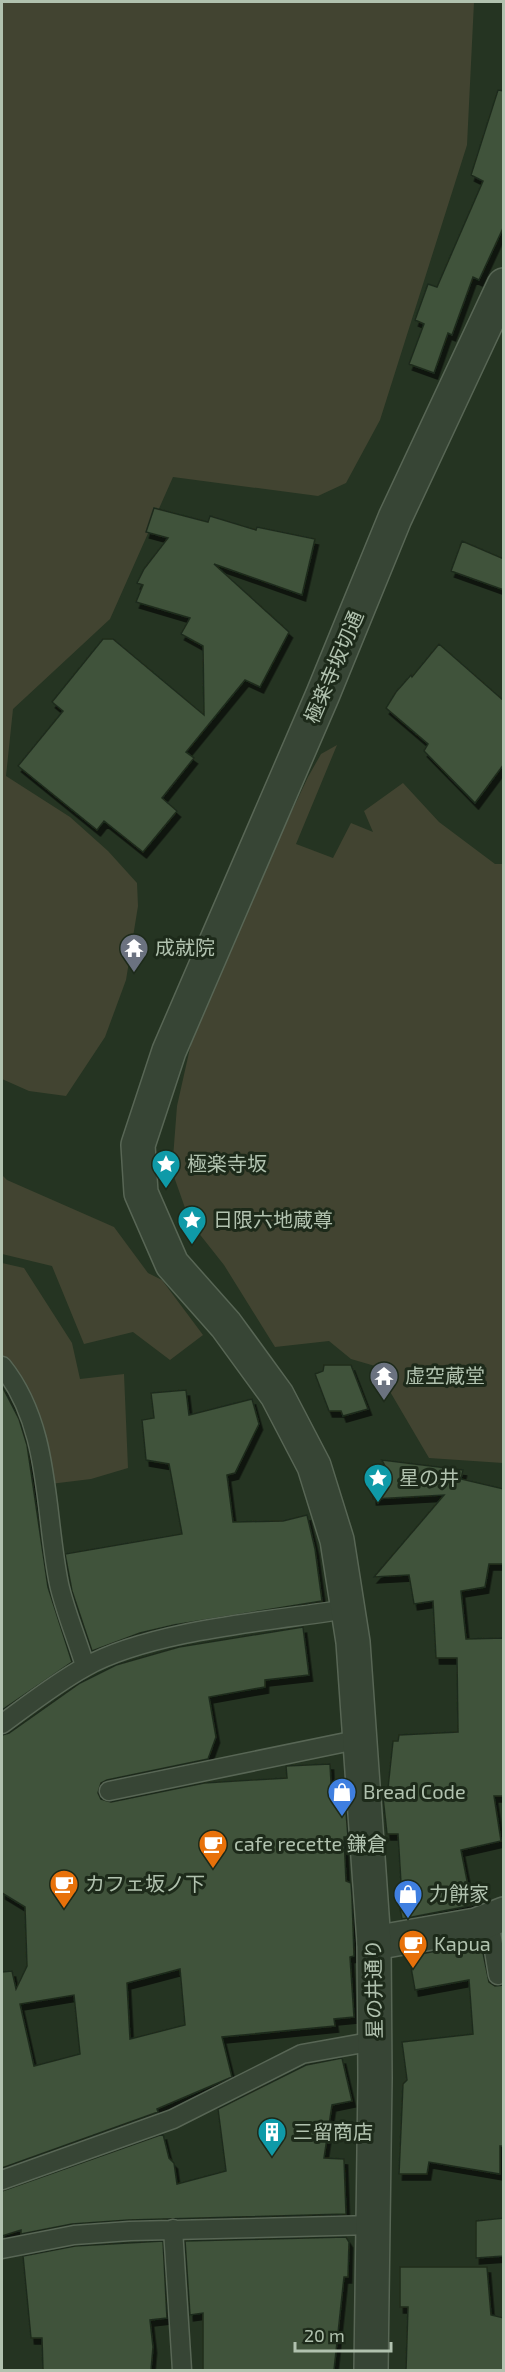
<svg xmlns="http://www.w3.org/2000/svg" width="505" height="2372" viewBox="0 0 505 2372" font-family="'Exo 2','Noto Sans JP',sans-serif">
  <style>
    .green { fill: #424431 }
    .building { fill: #3f523b; stroke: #1f2c1c; stroke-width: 1.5; fill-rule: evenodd; filter: url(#shadow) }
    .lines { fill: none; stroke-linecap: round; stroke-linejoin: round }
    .service-casing { stroke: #586655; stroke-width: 21 }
    .minor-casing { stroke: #586655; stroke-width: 36 }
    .tertiary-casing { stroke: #586655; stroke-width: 36 }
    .service { stroke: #374535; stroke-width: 18 }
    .minor { stroke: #374535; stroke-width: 33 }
    .tertiary { stroke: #374535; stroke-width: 33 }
    .labels { text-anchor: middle; stroke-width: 6; stroke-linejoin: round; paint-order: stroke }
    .street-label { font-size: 20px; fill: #b1c2af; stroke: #1d2a1a }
    .poi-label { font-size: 20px; fill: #b1c2af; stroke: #1d2a1a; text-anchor: start }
  </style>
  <defs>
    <filter id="shadow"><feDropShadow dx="3.5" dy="6" stdDeviation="0" flood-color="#0009"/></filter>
  </defs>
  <rect width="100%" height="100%" fill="#253422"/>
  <!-- green -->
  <path class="green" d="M2,2H474L467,145L380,420L346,483L318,496L173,477L110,619L13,709L6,776L70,817L108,851L137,883L138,906L126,980L105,1037L66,1096L29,1091L2,1079Z
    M337,745L296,844L333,858L351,823L373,832L364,811L403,783L439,822L495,864H503V1463L429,1458L375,1366L351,1359L329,1341L275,1347L224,1265L190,1222L172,1171L177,1106L199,1008L308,777L321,754Z
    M2,1175L7,1180L114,1227L148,1273L162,1280L203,1335L170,1360L133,1332L84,1344L52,1266L2,1254Z
    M2,1263L24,1268L72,1343L80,1379L124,1374L128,1468L91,1479L50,1484L2,1373Z"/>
  <!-- building -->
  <path class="building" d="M498,90L504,91V226L479,280L473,277L452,335L448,333L434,373L409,364L424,324L415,320L428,284L437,287L483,181L471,175Z
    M154,508L208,522L210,516L256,530L257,527L315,539L302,595L214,564L289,632L260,687L245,680L186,752L194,758L162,798L177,811L143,852L104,821L97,830L18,766L63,711L52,702L103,639H113L204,715L203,646L181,634L190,618L136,602L143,585L137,583L144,569L168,538L146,532Z
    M462,541L504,559V590L451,571Z
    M439,644L504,701V764L475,803L424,751L428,744L386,708L396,692L411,675L412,677Z
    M324,1365H351L368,1409L343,1416L341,1411H329L315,1374L323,1371Z
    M2,1386L19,1419L27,1445L48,1587L72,1662L2,1710Z
    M186,1390L189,1415L252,1399L259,1424L235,1473L227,1475L233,1522L283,1521L307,1515L315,1549L322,1601L174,1625L140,1633L92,1651L72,1591L65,1554L182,1534L169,1464L146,1460L142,1420L154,1418L151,1393Z
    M382,1460L463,1470L461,1479L504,1489V1564H489L485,1587L461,1591L466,1639L504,1638V1796H494L501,1841L461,1850L471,1901L479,1904L402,1919L398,1898L402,1899L398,1834H387L383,1797H387L393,1741H398L399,1735L458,1732L457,1658H436L433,1601L414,1604L409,1575L374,1577L444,1495L373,1499L371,1473L388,1472Z
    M303,1627L309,1675L265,1680V1687L209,1697L216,1737L208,1759L107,1780L101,1783L98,1793L101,1799L111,1802L204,1783L287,1778L286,1766L330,1764L332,1800L345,1799L348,1837H344L346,1881L351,1883L352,1897L354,1956L350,1957L354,2017L334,2019L335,2026L222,2037L232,2077L157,2109L158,2112L2,2168V1972L12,1971L16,1989L27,1966L25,1907L2,1893V1735L9,1733L80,1683L116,1665L179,1647ZM180,1969L185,2025L130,2039L127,1983ZM74,1995L80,2054L34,2066L20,2004Z
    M481,1943L489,1982L495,1986L504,1985V2146H500V2174L429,2162L427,2174H399L403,2084L407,2080L402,2042L473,2034L469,1980L415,1990L409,1956Z
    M342,2058L352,2101L332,2105L324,2158L344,2159L346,2214L129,2220L72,2224L21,2234V2230L2,2236V2191L163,2134L169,2158L174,2163L177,2184L226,2171L218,2109L306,2065Z
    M504,2218V2256L476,2258V2221Z
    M346,2237L349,2242L348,2277H344L334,2370H203V2313L190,2315L185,2241Z
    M163,2241L167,2318L150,2320L153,2347L151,2370H43L42,2338H31L23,2256L75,2246Z
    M400,2267H487L491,2315L504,2318V2370H406L408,2307H400Z"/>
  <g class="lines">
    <!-- service casing -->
    <g class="service-casing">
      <path id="service" d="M2,1366C51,1427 44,1510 59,1584C65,1611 77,1639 85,1666
        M2,1724C28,1705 56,1683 85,1667C151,1630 271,1621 348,1609
        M109,1791L361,1739
        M489,1920L498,1975
        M2,2180L173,2119L302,2054L375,2041
        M173,2229L182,2370
        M2,2249L74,2235L130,2231L374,2225"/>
    </g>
    <!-- minor casing -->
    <g class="minor-casing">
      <path id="minor" d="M374,1943L476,1925L504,1914"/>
    </g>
    <!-- tertiary casing -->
    <g class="tertiary-casing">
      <path id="tertiary" d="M371,2370L375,2078L374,1943L353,1642L337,1540L314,1466L277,1395L226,1325L172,1264L141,1193L138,1145L169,1051L323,694L395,518L504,285"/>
    </g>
    <!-- service -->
    <use href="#service" class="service"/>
    <!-- minor -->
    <use href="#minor" class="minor"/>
    <!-- tertiary -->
    <use href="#tertiary" class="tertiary"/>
  </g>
  <!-- icons -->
  <defs>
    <g id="temple-pin" transform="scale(1.5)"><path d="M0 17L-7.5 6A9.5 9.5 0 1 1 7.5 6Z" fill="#6b7280" stroke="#1d2a1a"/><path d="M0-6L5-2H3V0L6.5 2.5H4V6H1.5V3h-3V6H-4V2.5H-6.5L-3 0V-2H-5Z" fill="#fff"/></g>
    <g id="sight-pin" transform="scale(1.5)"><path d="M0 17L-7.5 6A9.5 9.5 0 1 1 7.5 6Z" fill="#0f9aa8" stroke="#1d2a1a"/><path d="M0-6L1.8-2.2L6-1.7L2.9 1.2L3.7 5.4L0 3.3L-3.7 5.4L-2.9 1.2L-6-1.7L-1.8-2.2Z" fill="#fff"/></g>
    <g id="shop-pin" transform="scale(1.5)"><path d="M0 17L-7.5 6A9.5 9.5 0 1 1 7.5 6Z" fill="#3f7fe0" stroke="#1d2a1a"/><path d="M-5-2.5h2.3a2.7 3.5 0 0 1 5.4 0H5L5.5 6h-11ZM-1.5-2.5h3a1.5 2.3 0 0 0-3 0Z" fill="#fff"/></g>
    <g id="cafe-pin" transform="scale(1.5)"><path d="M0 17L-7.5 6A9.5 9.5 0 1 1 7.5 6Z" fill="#e8710a" stroke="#1d2a1a"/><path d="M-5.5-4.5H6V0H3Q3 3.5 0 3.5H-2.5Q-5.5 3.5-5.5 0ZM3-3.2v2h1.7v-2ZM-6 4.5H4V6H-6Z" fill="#fff"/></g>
    <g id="building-pin" transform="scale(1.5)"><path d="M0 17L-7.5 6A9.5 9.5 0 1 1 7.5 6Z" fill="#0f9aa8" stroke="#1d2a1a"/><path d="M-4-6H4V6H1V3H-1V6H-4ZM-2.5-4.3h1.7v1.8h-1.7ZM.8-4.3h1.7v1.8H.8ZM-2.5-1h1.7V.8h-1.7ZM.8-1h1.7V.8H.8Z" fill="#fff"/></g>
  </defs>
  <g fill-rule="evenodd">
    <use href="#temple-pin" x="134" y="948"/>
    <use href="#sight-pin" x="166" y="1164"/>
    <use href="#sight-pin" x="192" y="1220"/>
    <use href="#temple-pin" x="384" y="1376"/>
    <use href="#sight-pin" x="378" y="1478"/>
    <use href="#shop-pin" x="342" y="1792"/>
    <use href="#cafe-pin" x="213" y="1844"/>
    <use href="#cafe-pin" x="64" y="1884"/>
    <use href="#shop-pin" x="408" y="1894"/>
    <use href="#cafe-pin" x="413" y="1944"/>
    <use href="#building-pin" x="272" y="2132"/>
  </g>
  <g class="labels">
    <!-- street labels -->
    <g class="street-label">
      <text transform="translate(334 667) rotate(-67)" y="7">極楽寺坂切通</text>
      <text transform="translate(374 1989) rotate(-91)" y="7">星の井通り</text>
    </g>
    <!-- poi labels -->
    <g class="poi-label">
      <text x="155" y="955">成就院</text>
      <text x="187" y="1171">極楽寺坂</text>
      <text x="213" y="1227">日限六地蔵尊</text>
      <text x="405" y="1383">虚空蔵堂</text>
      <text x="399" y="1485">星の井</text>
      <text x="363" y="1799">Bread Code</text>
      <text x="234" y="1851">cafe recette 鎌倉</text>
      <text x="85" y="1891">カフェ坂ノ下</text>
      <text x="429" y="1901">力餅家</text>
      <text x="434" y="1951">Kapua</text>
      <text x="293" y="2139">三留商店</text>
    </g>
  </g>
  <!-- border -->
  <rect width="505" height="2372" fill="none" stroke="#b1c2af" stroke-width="6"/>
  <!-- scale -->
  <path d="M295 2342v9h96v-9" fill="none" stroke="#b1c2af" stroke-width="3"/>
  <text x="304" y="2342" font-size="18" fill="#b1c2af" stroke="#1d2a1a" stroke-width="4.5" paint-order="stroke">20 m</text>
</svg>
